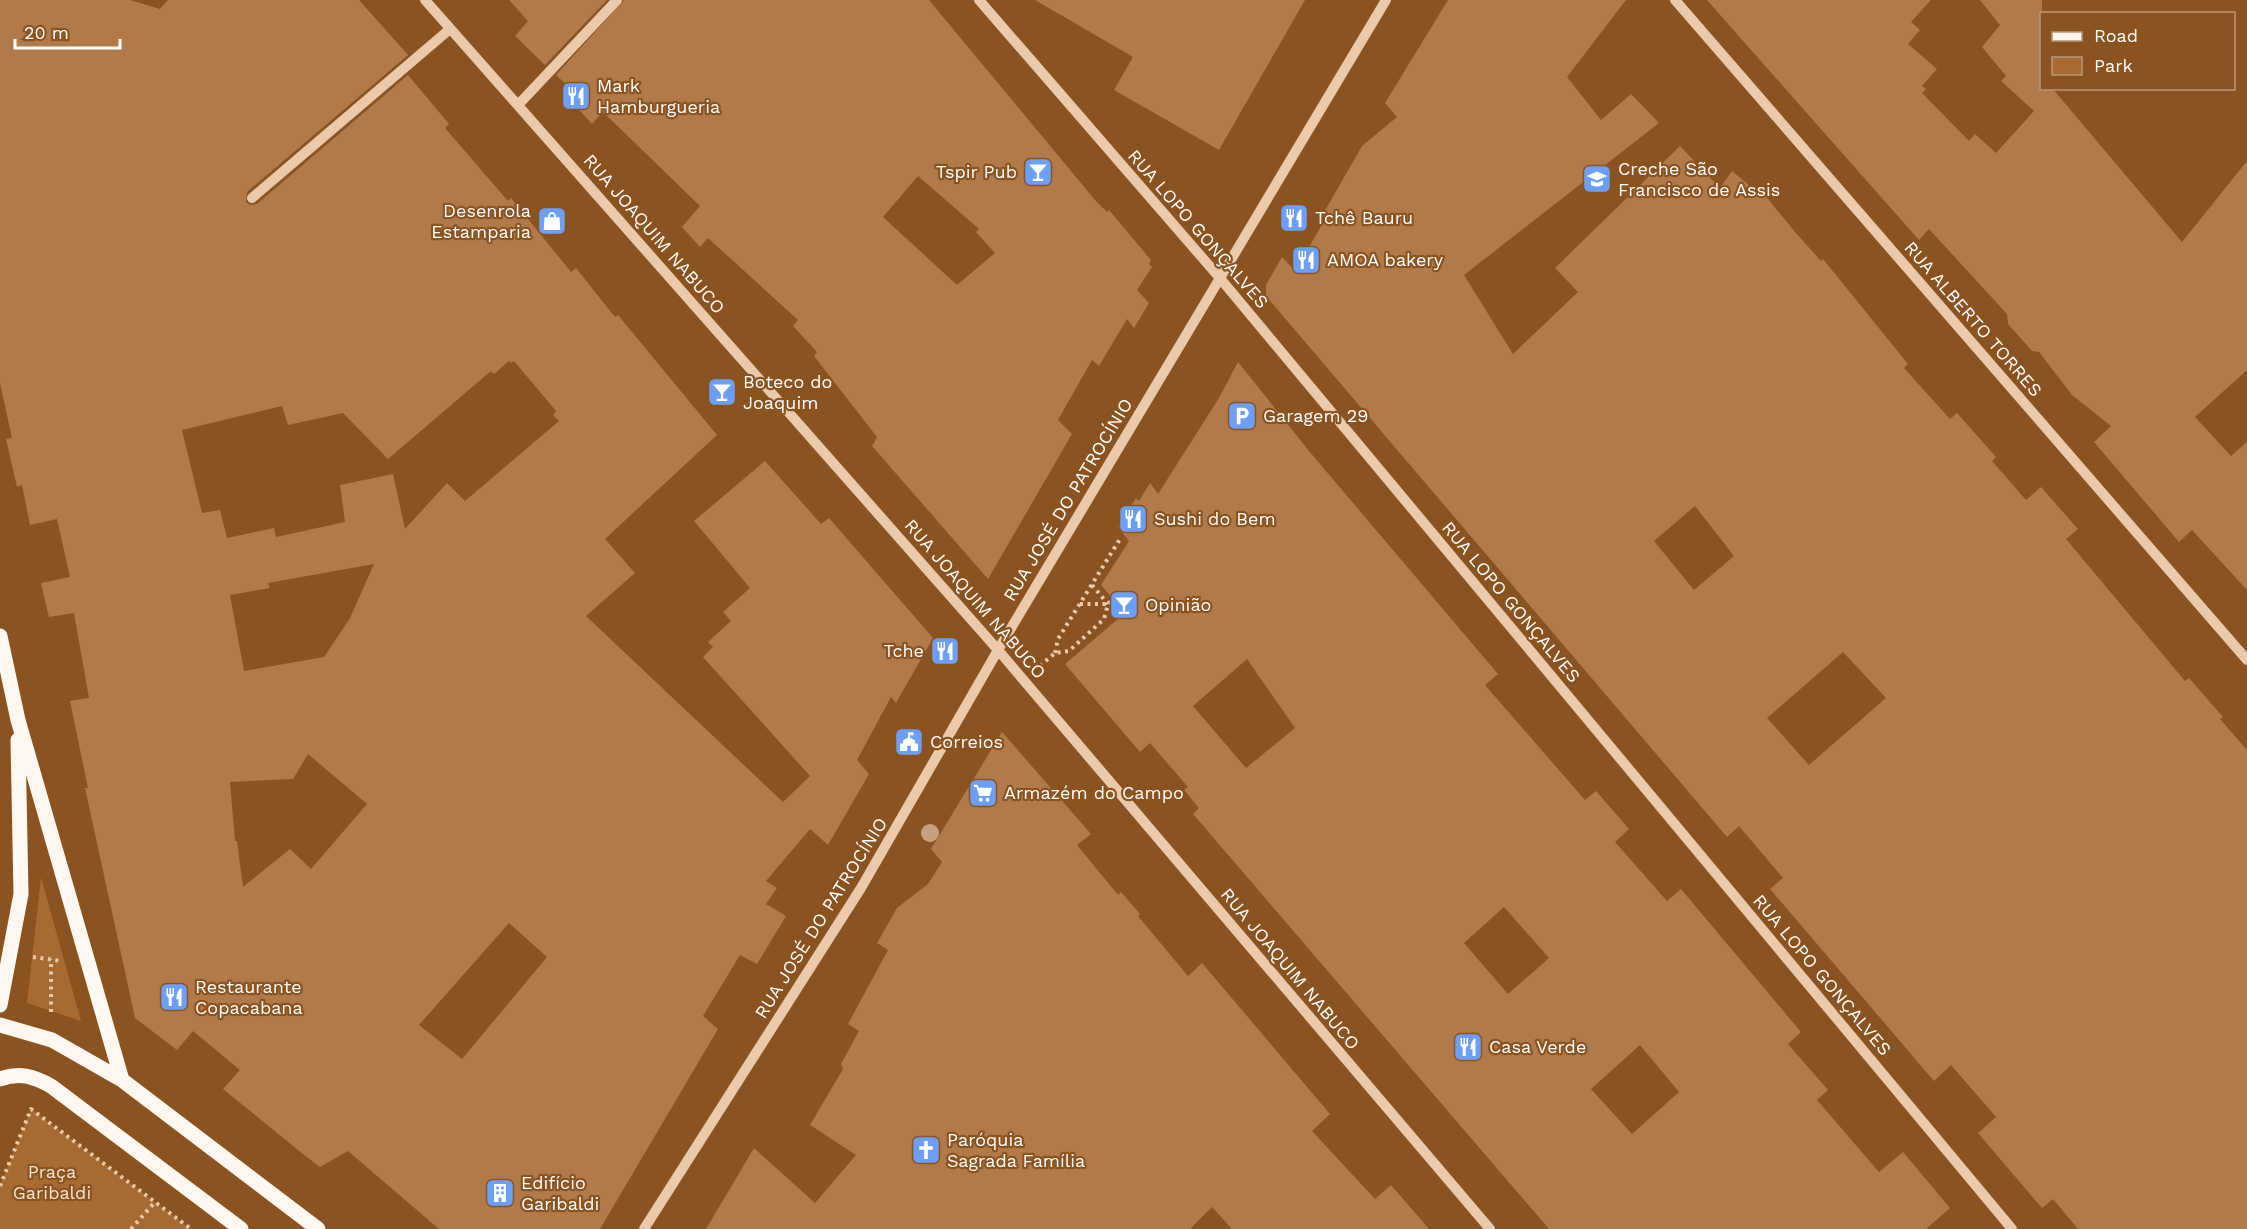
<svg xmlns="http://www.w3.org/2000/svg" width="2247" height="1229" viewBox="0 0 2247 1229" font-family="'Work Sans',sans-serif">
  <style>
    .green { fill: #a86a33 }
    .building { fill: #b27a48; fill-rule: evenodd }
    .lines { fill: none; stroke-linecap: round; stroke-linejoin: round }
    .path { stroke: #ebc9ab; stroke-width: 4; stroke-dasharray: 3 4.5; stroke-linecap: butt }
    .minor { stroke: #ebc9ab; stroke-width: 10 }
    .major { stroke: #fef8f0; stroke-width: 15 }
    .tree { fill: #c6a280 }
    .labels { text-anchor: middle; stroke-width: 4.5; stroke-linejoin: round; paint-order: stroke }
    .poi-label { font-size: 18px; fill: #fff; stroke: #8a531f; text-anchor: start }
    .street-label { font-size: 18px; fill: #fff; stroke: #8a531f }
    .park-label { font-size: 18px; fill: #f8e3d0; stroke: #8a531f }
  </style>
  <rect width="100%" height="100%" fill="#8a531f"/>
  <!-- green -->
  <path class="green" d="M41,877L81,1021L27,1003Z
    M31,1109L191,1229H0V1186Z"/>
  <!-- building -->
  <path class="building" d="M0,0H130L160,9L168,0H359L408,55L247,192L246,202L250,205L257,204L408,75L449,124L445,128L508,201L511,198L571,272L576,268L615,317L618,315L717,435L605,539L635,573L586,616L783,802L810,776L703,657L713,647L708,642L731,621L723,612L750,588L694,521L765,461L821,524L829,518L933,638L896,703L891,697L857,760L869,774L828,845L810,829L766,881L777,888L766,904L786,916L757,964L740,955L703,1016L718,1029L600,1229H439L348,1151L320,1167L303,1154L223,1089L240,1070L193,1031L177,1050L135,1018L85,788H88L70,701L89,698L74,613L49,617L41,583L70,577L57,519L30,525L22,485L17,487L6,439L12,438L0,383ZM509,361L511,363L514,361L556,411L553,415L559,421L465,501L447,483L405,529L393,474L340,485L345,522L276,537L274,528L227,538L220,510L202,513L182,430L282,406L288,425L343,413L388,459L491,371L494,374ZM374,564L350,618L324,657L244,671L230,595L270,588L268,583ZM308,754L367,804L311,869L290,849L243,887L237,841H235L230,782L293,779ZM509,923L547,957L462,1059L419,1025Z
    M509,0H607L545,65L515,36L528,21Z
    M624,0H929L1095,200L1107,212L1109,210L1151,260L1149,264L1152,267L1137,290L1149,303L1134,328L1127,319L1099,366L1092,360L1058,420L1072,434L988,579L872,446L877,437L814,356L817,352L793,326L798,320L708,238L700,247L682,227L700,206L603,112L592,124L562,91L567,85L556,75ZM918,176L979,229L976,232L995,253L957,285L883,217Z
    M1035,0H1305L1219,150L1114,90L1133,57Z
    M1448,0H1626L1567,77L1601,120L1631,94L1659,123L1464,275L1513,354L1578,292L1555,268L1680,146L1720,188L1732,171L1756,191L1759,188L1795,232L1821,261L1823,259L1908,364L1904,368L1950,419L1957,413L1996,457L1992,461L2026,500L2041,487L2078,529L2066,539L2185,681L2189,678L2223,717L2220,719L2247,750V1229H2078L2053,1199L2042,1208L1978,1133L1996,1117L1951,1065L1934,1081L1770,889L1783,878L1739,826L1727,837L1266,296V285L1282,257L1295,271L1326,218L1323,214L1362,146L1397,117L1385,103ZM1695,506L1734,556L1694,590L1654,541ZM1843,652L1886,698L1809,765L1767,718Z
    M1707,0H1931L1911,22L1920,30L1908,44L1937,69L1922,86L1926,89L1922,93L1969,141L1975,134L1996,153L2034,111L2001,81L2006,76L1982,47L2000,25L1980,0H2042V88H2052L2182,242L2247,161V370L2195,417L2231,456L2247,442V590L2192,530L2179,542L2094,442L2111,426L2072,395L2039,352L2032,351L2008,324L2007,314L1929,229L1919,240Z
    M1238,362L1309,451L1498,674L1485,685L1585,800L1596,791L1629,829L1615,842L1667,901L1681,889L1801,1032L1788,1044L1828,1090L1817,1100L1879,1172L1903,1152L1950,1208L1926,1229H1549L1193,814L1199,808L1184,790L1188,787L1150,743L1140,752L1065,664L1125,613L1101,585L1129,541L1118,527L1136,498L1139,501L1150,483L1158,494L1219,398ZM1247,659L1295,728L1246,768L1193,706ZM1504,907L1549,958L1508,994L1464,943ZM1640,1045L1679,1092L1632,1134L1591,1089Z
    M1002,732L1091,834L1077,845L1118,895L1121,892L1140,914L1138,916L1188,976L1202,963L1330,1114L1312,1131L1375,1199L1391,1185L1429,1229H1232L1212,1207L1190,1229H706L754,1148L815,1203L856,1155L810,1125L843,1069L841,1064L859,1031L848,1024L888,950L877,943L897,908L928,884L942,862L931,849Z"/>
  <g class="lines">
    <!-- path -->
    <path class="path" d="M1092,585L1108,604
      M1080,604H1108
      M1055,653L1058,639L1120,539
      M1040,666L1055,653L1069,651L1104,619L1108,604L1113,599
      M33,957L61,961
      M51,1012V959
      M0,1186L31,1109L191,1229
      M131,1229L155,1202"/>
    <!-- minor -->
    <path class="minor" d="M425,0L998,650L1490,1229
      M979,0L1219,277L2012,1229
      M1675,0L2247,660
      M518,105L617,0
      M252,198L450,29
      M644,1229L861,888L998,650L1386,0"/>
    <!-- major -->
    <path class="major" d="M0,636L18,720L122,1080
      M0,1005L21,894L18,740
      M0,1025L52,1040L122,1080L318,1229
      M0,1079C20,1072 33,1076 51,1086L241,1229"/>
  </g>
  <!-- trees -->
  <circle class="tree" cx="930" cy="833" r="9"/>
  <!-- icons -->
  <defs>
    <g id="restaurant-square" transform="scale(1.5)"><rect x="-9" y="-9" width="18" height="18" rx="4" fill="#6b9ff9" stroke="#8a531f"/><path d="M-5-6h1v4h1v-4h1v4h1v-4h1v5L-1.5 .5V6h-2V.5L-5-1ZM5-6V6H3V1.5H1.5Q1.5-4 5-6Z" fill="#fff"/></g>
    <g id="bar-square" transform="scale(1.5)"><rect x="-9" y="-9" width="18" height="18" rx="4" fill="#6b9ff9" stroke="#8a531f"/><path d="M-6-5H6L.8 .8V4.5H3.5V6h-7V4.5H-.8V.8Z" fill="#fff"/></g>
    <g id="school-square" transform="scale(1.5)"><rect x="-9" y="-9" width="18" height="18" rx="4" fill="#6b9ff9" stroke="#8a531f"/><path d="M0-5L7-2L0 1L-7-2ZM-4 1L0 2.5L4 1V4Q0 6-4 4Z" fill="#fff"/></g>
    <g id="shop-square" transform="scale(1.5)"><rect x="-9" y="-9" width="18" height="18" rx="4" fill="#6b9ff9" stroke="#8a531f"/><path d="M-5-2.5h2.3a2.7 3.5 0 0 1 5.4 0H5L5.5 6h-11ZM-1.5-2.5h3a1.5 2.3 0 0 0-3 0Z" fill="#fff"/></g>
    <g id="parking-square" transform="scale(1.5)"><rect x="-9" y="-9" width="18" height="18" rx="4" fill="#6b9ff9" stroke="#8a531f"/><path d="M-3.5-5.5H1a3.5 3.5 0 0 1 0 7H-1V5.5H-3.5ZM-1-3.4V-.6H.8a1.4 1.4 0 0 0 0-2.8Z" fill="#fff"/></g>
    <g id="civic-square" transform="scale(1.5)"><rect x="-9" y="-9" width="18" height="18" rx="4" fill="#6b9ff9" stroke="#8a531f"/><path d="M-.6-6.5H3V-4.5H.6V-3L4-1V1h2V6H-6V1h2V-1L-.6-3ZM-1.2 2.5V6h2.4V2.5Z" fill="#fff"/></g>
    <g id="supermarket-square" transform="scale(1.5)"><rect x="-9" y="-9" width="18" height="18" rx="4" fill="#6b9ff9" stroke="#8a531f"/><path d="M-6-5.5h2.5l.6 2H6L4.5 2H-2.5L-4.4-4H-6ZM-1.5 3.2a1.3 1.3 0 1 0 .1 0ZM3 3.2a1.3 1.3 0 1 0 .1 0Z" fill="#fff"/></g>
    <g id="church-square" transform="scale(1.5)"><rect x="-9" y="-9" width="18" height="18" rx="4" fill="#6b9ff9" stroke="#8a531f"/><path d="M-1.2-6h2.4v3.5h3.3v2.4h-3.3V6h-2.4V-.1h-3.3v-2.4h3.3Z" fill="#fff"/></g>
    <g id="building-square" transform="scale(1.5)"><rect x="-9" y="-9" width="18" height="18" rx="4" fill="#6b9ff9" stroke="#8a531f"/><path d="M-4-6H4V6H1V3H-1V6H-4ZM-2.5-4.3h1.7v1.8h-1.7ZM.8-4.3h1.7v1.8H.8ZM-2.5-1h1.7V.8h-1.7ZM.8-1h1.7V.8H.8Z" fill="#fff"/></g>
  </defs>
  <g fill-rule="evenodd">
    <use href="#restaurant-square" x="576" y="96"/>
    <use href="#bar-square" x="1038" y="172"/>
    <use href="#school-square" x="1597" y="179"/>
    <use href="#restaurant-square" x="1294" y="218"/>
    <use href="#shop-square" x="552" y="221"/>
    <use href="#restaurant-square" x="1306" y="260"/>
    <use href="#bar-square" x="722" y="392"/>
    <use href="#parking-square" x="1242" y="416"/>
    <use href="#restaurant-square" x="1133" y="519"/>
    <use href="#bar-square" x="1124" y="605"/>
    <use href="#restaurant-square" x="945" y="651"/>
    <use href="#civic-square" x="909" y="742"/>
    <use href="#supermarket-square" x="983" y="793"/>
    <use href="#restaurant-square" x="174" y="997"/>
    <use href="#restaurant-square" x="1468" y="1047"/>
    <use href="#church-square" x="926" y="1150"/>
    <use href="#building-square" x="500" y="1193"/>
  </g>
  <g class="labels">
    <!-- poi labels -->
    <g class="poi-label">
      <text x="597" y="92">Mark<tspan x="597" dy="21">Hamburgueria</tspan></text>
      <text x="1618" y="175">Creche São<tspan x="1618" dy="21">Francisco de Assis</tspan></text>
      <text x="1017" y="178" text-anchor="end">Tspir Pub</text>
      <text x="531" y="217" text-anchor="end">Desenrola<tspan x="531" dy="21">Estamparia</tspan></text>
      <text x="1315" y="224">Tchê Bauru</text>
      <text x="1327" y="266">AMOA bakery</text>
      <text x="743" y="388">Boteco do<tspan x="743" dy="21">Joaquim</tspan></text>
      <text x="1263" y="422">Garagem 29</text>
      <text x="1154" y="525">Sushi do Bem</text>
      <text x="1145" y="611">Opinião</text>
      <text x="924" y="657" text-anchor="end">Tche</text>
      <text x="930" y="748">Correios</text>
      <text x="1004" y="799">Armazém do Campo</text>
      <text x="195" y="993">Restaurante<tspan x="195" dy="21">Copacabana</tspan></text>
      <text x="1489" y="1053">Casa Verde</text>
      <text x="947" y="1146">Paróquia<tspan x="947" dy="21">Sagrada Família</tspan></text>
      <text x="521" y="1189">Edifício<tspan x="521" dy="21">Garibaldi</tspan></text>
    </g>
    <!-- street labels -->
    <g class="street-label">
      <text transform="translate(1198 229) rotate(49)" y="6">RUA LOPO GONÇALVES</text>
      <text transform="translate(654 234) rotate(49)" y="6">RUA JOAQUIM NABUCO</text>
      <text transform="translate(1973 319) rotate(49)" y="6">RUA ALBERTO TORRES</text>
      <text transform="translate(1068 500) rotate(-59)" y="6">RUA JOSÉ DO PATROCÍNIO</text>
      <text transform="translate(975 599) rotate(49)" y="6">RUA JOAQUIM NABUCO</text>
      <text transform="translate(1511 602) rotate(50)" y="6">RUA LOPO GONÇALVES</text>
      <text transform="translate(821 918) rotate(-58)" y="6">RUA JOSÉ DO PATROCÍNIO</text>
      <text transform="translate(1290 969) rotate(50)" y="6">RUA JOAQUIM NABUCO</text>
      <text transform="translate(1822 975) rotate(50)" y="6">RUA LOPO GONÇALVES</text>
    </g>
    <!-- park labels -->
    <g class="park-label">
      <text x="52" y="1178">Praça<tspan x="52" dy="21">Garibaldi</tspan></text>
    </g>
  </g>
  <!-- legend -->
  <rect x="2040" y="12" width="195" height="78" fill="#8a531f" stroke="#b99879" stroke-width="1.5"/>
  <rect x="2052" y="32" width="30" height="9" fill="#fef8f0" stroke="#b99879" stroke-width="1.5"/>
  <text x="2094" y="42" font-size="18" fill="#ffffff">Road</text>
  <rect x="2052" y="57" width="30" height="18" fill="#a86a33" stroke="#b99879" stroke-width="1.5"/>
  <text x="2094" y="72" font-size="18" fill="#ffffff">Park</text>
  <!-- scale -->
  <path d="M15 39v9h105v-9" fill="none" stroke="#ffffff" stroke-width="3"/>
  <text x="24" y="39" font-size="18" fill="#ffffff" stroke="#8a531f" stroke-width="4.5" paint-order="stroke">20 m</text>
</svg>
